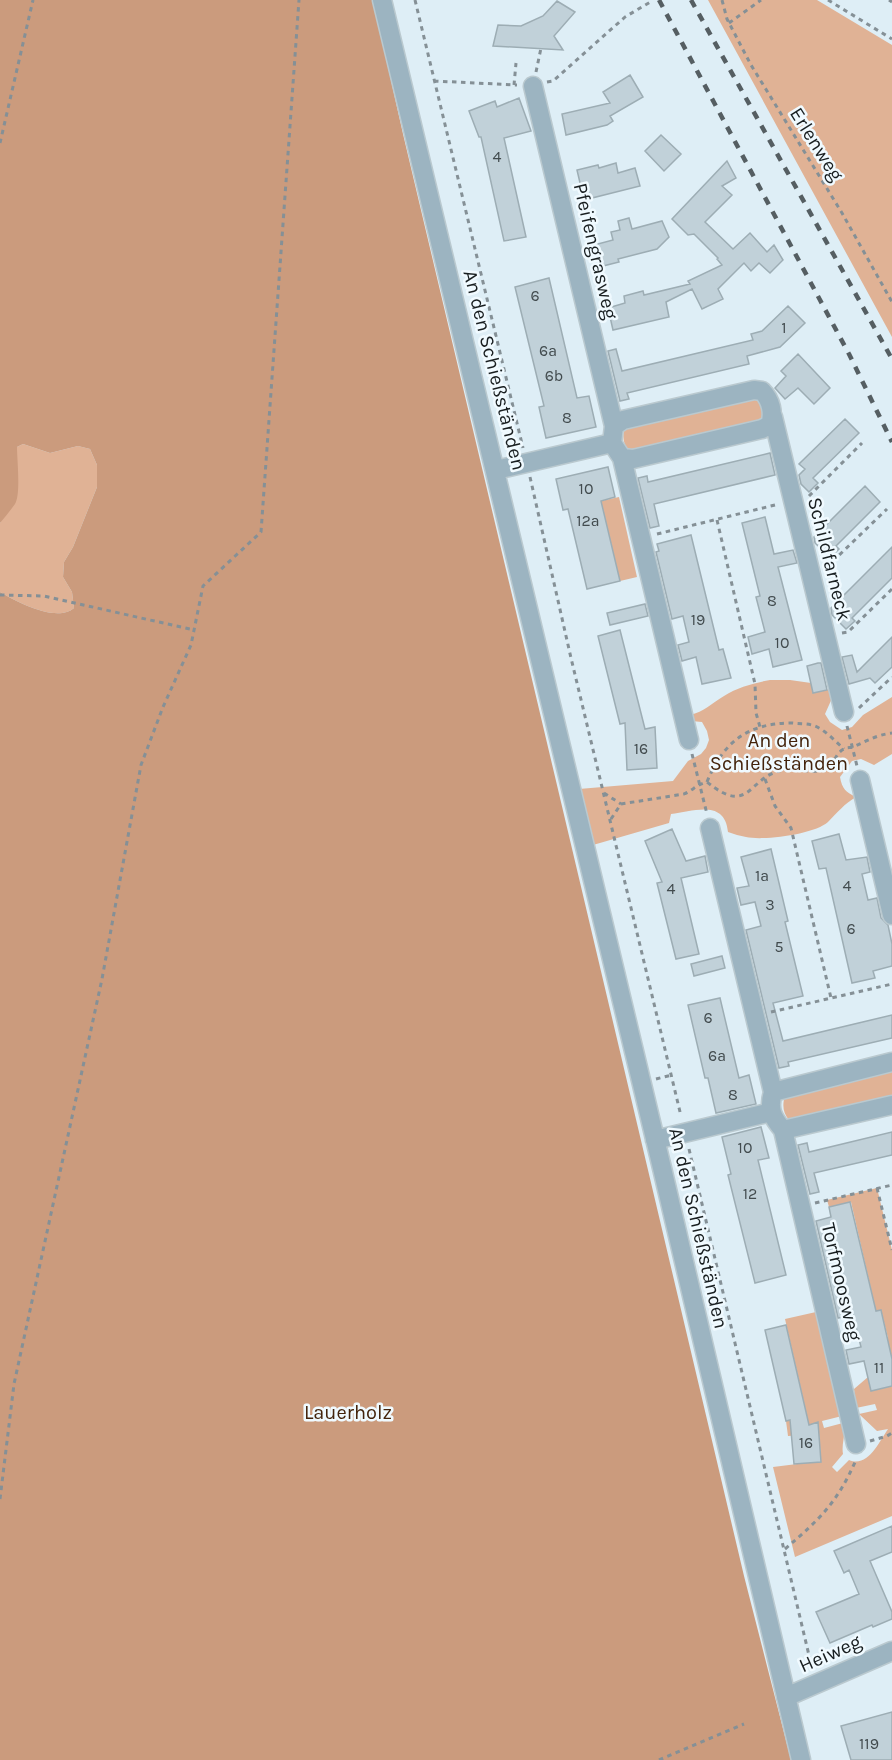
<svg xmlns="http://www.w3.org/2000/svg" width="892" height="1760" viewBox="0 0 892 1760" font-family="Karla,sans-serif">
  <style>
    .green { fill: #e0b295 }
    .forest { fill: #cb9b7d }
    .building { fill: #c1d1d9; stroke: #9dadb4; stroke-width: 1.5 }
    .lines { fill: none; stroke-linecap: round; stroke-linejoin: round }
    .minor-casing { stroke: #bac9cf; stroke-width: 21 }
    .path { stroke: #859096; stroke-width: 3; stroke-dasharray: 4.5 4.5; stroke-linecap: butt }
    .minor { stroke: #9cb4c1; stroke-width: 18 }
    .rail { stroke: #555e62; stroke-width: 4.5; stroke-dasharray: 8 8; stroke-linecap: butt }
    .labels { text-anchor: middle; stroke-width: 5; stroke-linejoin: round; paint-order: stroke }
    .number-label { font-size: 16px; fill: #424b4e }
    .street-label { font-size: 20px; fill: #181e20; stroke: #f0faff }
    .park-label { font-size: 20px; fill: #43230b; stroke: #f0faff }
  </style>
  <rect width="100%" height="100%" fill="#deeef6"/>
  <!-- green -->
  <path class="green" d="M708,0H817L892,45V337Z
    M754,396L762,402L764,420L629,451C623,444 622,436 625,427Z
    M23,444L50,453L78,446L90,449L97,465V487L73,547L64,562L63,577L72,592L74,608C57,623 17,602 0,592V523L18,487L16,472L17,447Z
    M619,497L637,577L620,581L601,501Z
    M770,680H790L811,683L813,693L830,689L833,696L825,714L830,722L842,730L852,727L863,715L892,697V754L874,765L861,759L852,761L840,777C842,789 846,792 856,797C844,804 838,812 828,822C815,834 764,841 746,837C740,836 734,834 728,832C725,799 694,811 671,814L669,823L593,845L579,789L673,781L688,761L701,754L706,748L709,740L707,731L702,722L691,721L690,715C704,712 712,703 724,696C738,687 754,683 770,680Z
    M892,1068V1101L789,1120C783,1113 782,1105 785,1096Z
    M877,1188L892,1250V1359L891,1357L864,1363L867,1360L861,1355V1345L888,1338L881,1310L854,1317L872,1294L851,1202L829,1207L827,1200Z
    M816,1312L842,1416L822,1421L824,1428L843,1423C847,1433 841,1443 843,1454L832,1467L837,1472L849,1460C868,1468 879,1442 888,1429L877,1431L859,1414L877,1410L875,1404L856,1408L854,1389L868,1377L871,1391L892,1386V1516L795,1557L773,1467L821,1461L819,1434L788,1436L786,1421L807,1416L785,1319Z"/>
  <!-- forest -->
  <path class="forest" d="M0,0H373L403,134L744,1576L791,1760H0V592C17,602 57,623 74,608L72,592L63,577L64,562L73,547L97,487V465L90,449L78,446L50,453L23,444L17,447C17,460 21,494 15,504C10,511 5,517 0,523Z"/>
  <!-- building -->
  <path class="building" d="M557,1L575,12L554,36L563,50L493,46L498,25L521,26L543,16Z
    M630,75L643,97L610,116L613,121L607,125L566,135L562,114L610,103L603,92Z
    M519,98L531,131L504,138L526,237L504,241L481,137H479L469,111L495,101L497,107Z
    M661,135L681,154L664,171L645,151Z
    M727,161L736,178L722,186L732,195L705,222L733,249L750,233L767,252L774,245L783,260L770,273L759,263L751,271L744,263L718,289L723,299L702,309L692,289L666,302L669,317L613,330L608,308L625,303L624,296L643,291L644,295L690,284L688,281L722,265L717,259L718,258L694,234L688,235L672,219Z
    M616,163L618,173L635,168L640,186L584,200L577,170L598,165L599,168Z
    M629,218L632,229L662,221L669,237L657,249L618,259L619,262L599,267L594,245L613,240L611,232L620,230L618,221Z
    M549,278L577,398L589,396L596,427L546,438L539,407L544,406L515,287Z
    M788,306L805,323L780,347L747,356L749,364L627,393L629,399L620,401L608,351L616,349L622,371L753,340L751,334L762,331Z
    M798,354L830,388L814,404L798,388L785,399L775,388L786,376L781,371Z
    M845,419L859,433L813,478L818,483L809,492L801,484L799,475L805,469L799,464Z
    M770,453L775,475L654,504L659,526L650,528L638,478L647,476L648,482Z
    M608,467L615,497L601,501L620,581L587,589L568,509L563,510L556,479Z
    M865,486L880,502L836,546L839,549L830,558L815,543L814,537Z
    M765,517L774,554L793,550L797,563L778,567L802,660L773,667L769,649L752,654L748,637L765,632L756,597L760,596L742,523Z
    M691,535L719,650L723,649L731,678L702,684L696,657L682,661L678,645L689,642L683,616L672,619L656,552L659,551L657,544Z
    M892,547V578L852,618L855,621L846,629L832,615L831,608Z
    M645,604L648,616L610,625L607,613Z
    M620,630L645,729L655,727L657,768L627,770L625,723L620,724L598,636Z
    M892,637V667L875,683L870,678L849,684L842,657L852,655L857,672Z
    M818,663H821L827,690L813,693L807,666Z
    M672,829L686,861L705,856L708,872L681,878L699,954L676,959L657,883L662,882L645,841Z
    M839,834L846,860L867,857L870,872L862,874L868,900L877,898L881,918L888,925L892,944V966L873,971L875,978L852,983L826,868L819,869L812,841Z
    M771,849L788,921L785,922L803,996L773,1003L783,1041L892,1015V1038L788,1062L789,1066L779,1068L746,930L761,926L755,902L741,905L737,888L749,886L741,857Z
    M722,956L725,968L694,976L691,964Z
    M720,998L739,1078L749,1075L756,1104L716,1113L708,1078H705L688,1005Z
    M761,1127L769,1158L758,1160L786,1275L755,1283L728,1175L731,1174L722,1137Z
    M892,1132V1155L814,1173L819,1192L810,1194L798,1145L807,1143L809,1152Z
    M850,1202L876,1311L881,1310L892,1359V1386L871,1391L864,1361L849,1364L846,1350L861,1347L853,1315L838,1318L816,1221L831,1217L829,1207Z
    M786,1325L809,1425L818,1422L821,1462L794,1464L790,1420L786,1421L765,1330Z
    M892,1526V1552L870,1561L892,1612V1619L873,1627L872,1625L830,1643L816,1612L859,1594L849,1570L844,1573L834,1551Z
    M892,1712V1760H851L841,1726Z"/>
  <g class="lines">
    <!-- minor casing -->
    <g class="minor-casing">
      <path id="minor" d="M382,0L662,1168L801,1760
        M533,86L614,426
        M754,390L762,391C771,400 774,413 770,425L762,429L633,459L622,458L612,443L614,426L623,420Z
        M773,417L844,712
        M622,458L689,740
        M496,470L612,443
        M860,780L892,915
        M710,828L773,1092
        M892,1062L773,1092C768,1109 772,1117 783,1130L892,1105
        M783,1130L856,1444
        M655,1140L771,1112
        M786,1697L892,1651"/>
    </g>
    <!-- path -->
    <path class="path" d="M415,0L523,448
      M722,0L727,19L751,65L842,213L892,302
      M828,0L892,39
      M889,0L892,2
      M729,23L761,0
      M536,72L541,48
      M434,81L517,85
      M547,82L553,81L625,17L652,1
      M514,85L516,63
      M0,143L33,0
      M501,423L517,421
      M530,477L571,658L681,1116
      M809,496L862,443
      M717,520L755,684L756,713L760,727
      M657,534L779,504
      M825,565L831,563L887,509
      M0,595L44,596L194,630
      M842,633L848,632L892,589
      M859,708L892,677
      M847,726L857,766
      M692,754L707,814
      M765,779L775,806L791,828L831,998
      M707,782C723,742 748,723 792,723C801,724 811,723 819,728C828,733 836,742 844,749
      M604,793L621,804
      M611,819L621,804L684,794C693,790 698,784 707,782C751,818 748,775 784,770C798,767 811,775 825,769C835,765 835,753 844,749C846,747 850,748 853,747C867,741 876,735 892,733
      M771,1012L892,984
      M656,1079L672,1075
      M689,1149L812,1668
      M877,1188L892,1250
      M815,1203L892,1185
      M870,1441L887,1436L892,1433
      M0,1499L14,1384L102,979L141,765L163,707L191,645L203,586L261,532L299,0
      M785,1549C820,1519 837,1503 856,1460
      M659,1760L744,1724"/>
    <!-- minor -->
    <use href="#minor" class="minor"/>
    <!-- rail -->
    <path class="rail" d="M659,0L849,354L892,442
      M691,0L892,359"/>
  </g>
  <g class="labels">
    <!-- number labels -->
    <g class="number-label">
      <text x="497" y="162">4</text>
      <text x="535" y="301">6</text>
      <text x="784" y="333">1</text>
      <text x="548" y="356">6a</text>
      <text x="554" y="381">6b</text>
      <text x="567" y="423">8</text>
      <text x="586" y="494">10</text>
      <text x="588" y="526">12a</text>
      <text x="772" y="606">8</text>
      <text x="698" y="625">19</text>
      <text x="782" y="648">10</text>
      <text x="641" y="754">16</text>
      <text x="762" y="881">1a</text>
      <text x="847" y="891">4</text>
      <text x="671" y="894">4</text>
      <text x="770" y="910">3</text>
      <text x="851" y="934">6</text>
      <text x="779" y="952">5</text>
      <text x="708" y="1023">6</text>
      <text x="717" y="1061">6a</text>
      <text x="733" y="1100">8</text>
      <text x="745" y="1153">10</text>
      <text x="750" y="1199">12</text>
      <text x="879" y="1373">11</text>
      <text x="806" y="1448">16</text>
      <text x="869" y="1749">119</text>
    </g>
    <!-- street labels -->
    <g class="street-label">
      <text transform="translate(817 144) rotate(58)" y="7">Erlenweg</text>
      <text transform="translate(596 251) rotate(77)" y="7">Pfeifengrasweg</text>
      <text transform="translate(495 370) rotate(76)" y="7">An den Schießständen</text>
      <text transform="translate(830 559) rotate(76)" y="7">Schildfarneck</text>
      <text transform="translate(699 1228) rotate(77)" y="7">An den Schießständen</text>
      <text transform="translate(842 1282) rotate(77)" y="7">Torfmoosweg</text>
      <text transform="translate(830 1653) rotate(-24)" y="7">Heiweg</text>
    </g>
    <!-- park labels -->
    <g class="park-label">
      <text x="779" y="747">An den<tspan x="779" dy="23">Schießständen</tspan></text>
      <text x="348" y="1419">Lauerholz</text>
    </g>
  </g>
</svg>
